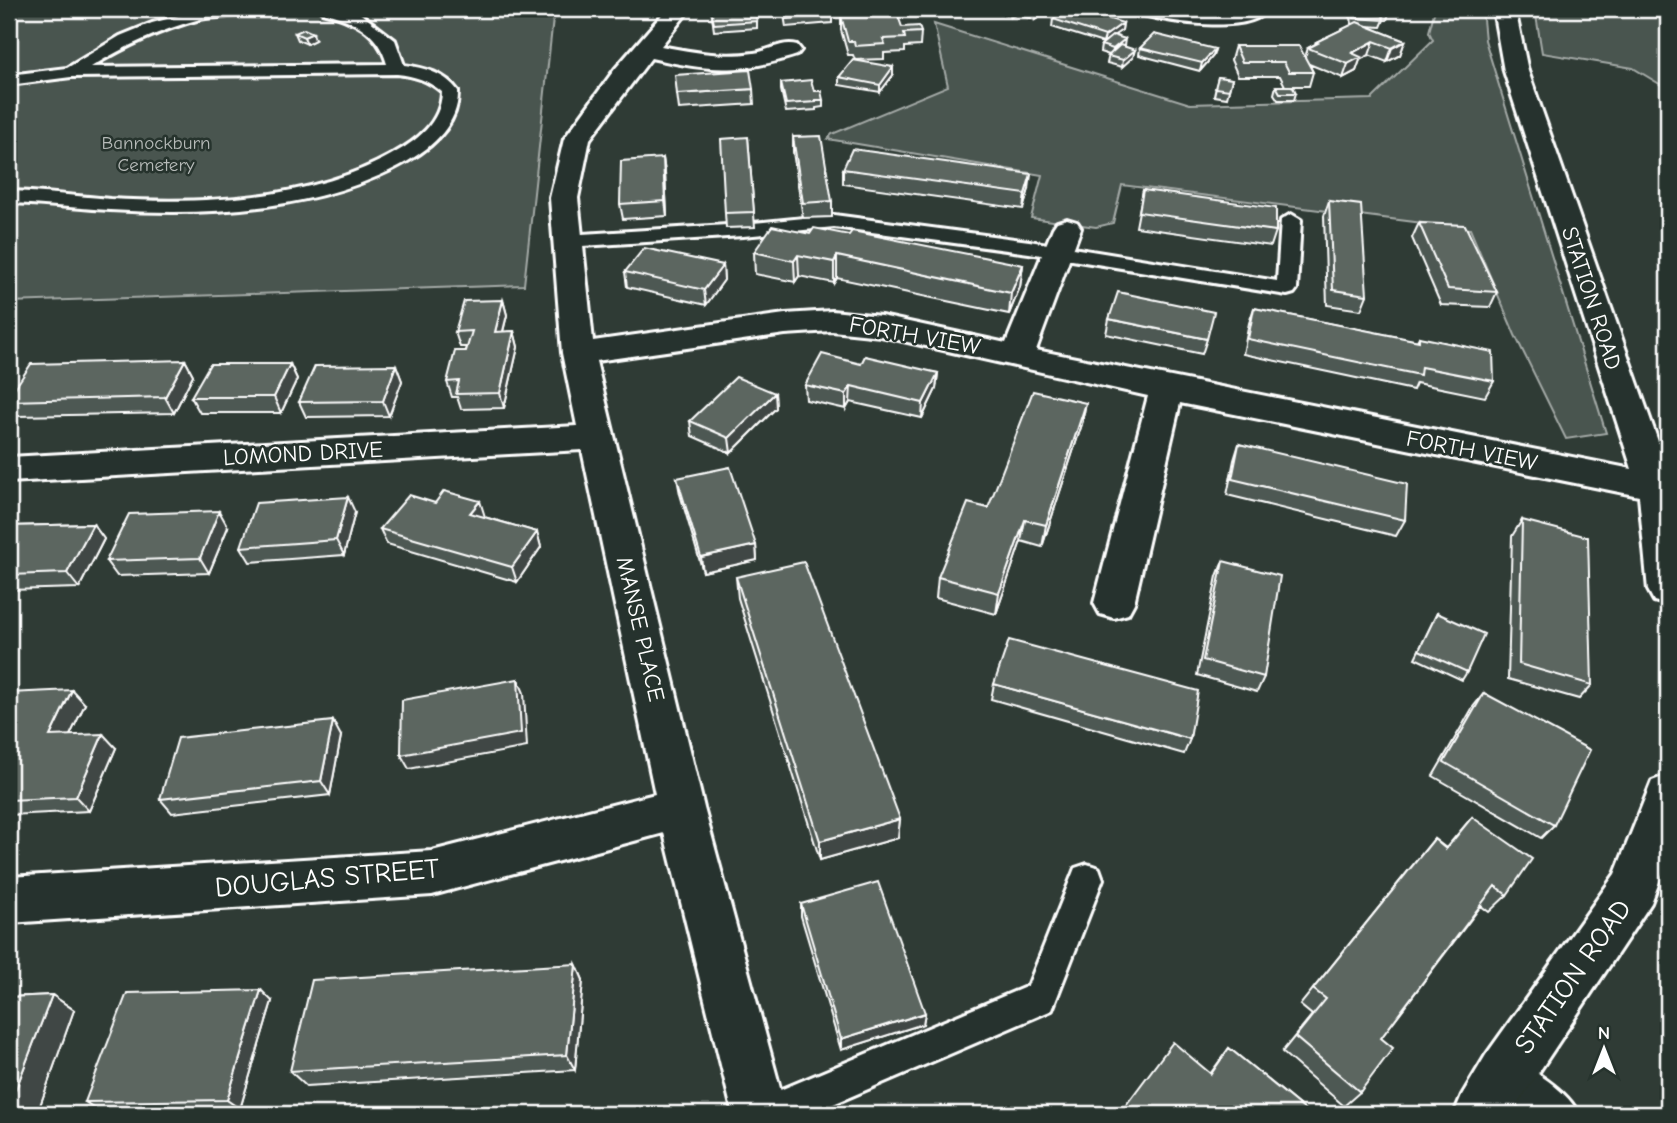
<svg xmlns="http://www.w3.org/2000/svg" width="1677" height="1123" viewBox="0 0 1677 1123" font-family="'Comic Neue',sans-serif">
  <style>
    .green { fill: #4a544f; stroke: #a4aaa7; stroke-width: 2 }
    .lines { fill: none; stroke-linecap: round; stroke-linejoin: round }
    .lane-casing { stroke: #fff; stroke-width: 6 }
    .street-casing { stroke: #fff; stroke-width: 6 }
    .lane { fill: #26332d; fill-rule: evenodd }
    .street { fill: #26332d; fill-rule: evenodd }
    .wall { fill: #4e5853; stroke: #fff; stroke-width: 2 }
    .shaded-wall { fill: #404744; stroke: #fff; stroke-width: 2 }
    .building { fill: #5b6661; stroke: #fff; stroke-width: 2 }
    .labels { text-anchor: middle; stroke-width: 5; stroke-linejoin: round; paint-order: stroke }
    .far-park-label { font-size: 19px; fill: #b7bbb9; stroke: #26332d }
    .street-label { font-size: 23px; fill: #fff; stroke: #26332d }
    .near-street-label { font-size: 28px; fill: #fff; stroke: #26332d }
  </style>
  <rect width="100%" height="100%" fill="#2f3b35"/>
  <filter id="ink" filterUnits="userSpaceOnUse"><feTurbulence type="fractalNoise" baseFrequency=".0143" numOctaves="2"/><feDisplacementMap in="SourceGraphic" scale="14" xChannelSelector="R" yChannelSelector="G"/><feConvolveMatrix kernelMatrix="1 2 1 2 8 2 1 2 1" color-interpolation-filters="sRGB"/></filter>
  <g filter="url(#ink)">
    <!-- green -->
    <path class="green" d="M9,9H554L524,285L9,302Z
      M1435,9H1482L1485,40L1606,433L1566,439L1515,335L1470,229L1122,185L1113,223L1096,227L1031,218L1042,175L828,139L832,134L948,86L934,24L1190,104L1372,99L1433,40L1429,32Z
      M1535,9H1668V89L1633,68L1542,53Z"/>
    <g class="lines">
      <!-- lane casing -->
      <g class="lane-casing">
        <path id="lane" d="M205,9H247C237,19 214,16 200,19C160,30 127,45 91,67L387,64C378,31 353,20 322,12L319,9L357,11L395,40L404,65C425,68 445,73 458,91C459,123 434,146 408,161C321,211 208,216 110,210C76,208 43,204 9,203V191C43,192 76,196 110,199C202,204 308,201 391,155C417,141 441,123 442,92C428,80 415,76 397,74L71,77L9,85V75L67,68L120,36L152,23Z
          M1291,214L1301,220L1297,289L1294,293L1287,295L1029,253L834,227L743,236L566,247L559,245L556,241L559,237L566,235L743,224L834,215L1029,241L1277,281L1281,220Z
          M1087,864L1099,868L1103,879L1052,1010L810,1114H749L754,1101L1028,986L1075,868Z
          M1505,1056C1527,1065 1570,1092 1578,1114H1529L1492,1087L1487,1074L1492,1061Z"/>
      </g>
      <!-- street casing -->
      <g class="street-casing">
        <path id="street" d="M667,9H690L661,46C692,52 722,58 754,53C769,51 782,41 797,45L801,50L797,55C738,74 710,71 651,58L590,139L578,198L593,341L785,314L832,311L881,316L1006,343L1053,228L1057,222L1067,219L1077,222L1081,228L1036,350L1632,469L1504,71L1493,9H1515L1528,71L1668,470V605L1654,601L1648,590L1639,496L1180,403L1134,603L1128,614L1114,618L1100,614L1094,603L1148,396L881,336L832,331L785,334L596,361L704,808L787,1114H733L664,833L432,895L9,923V877L432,851L655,794L582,450L9,482V457L577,426L562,353L550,198L564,139L615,69Z
          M1136,9L1202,11L1268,9C1250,36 1166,21 1139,14Z
          M1668,775V858L1651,903L1511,1114H1454L1462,1095L1486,1055L1615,874L1652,781Z"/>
      </g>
      <!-- lane -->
      <use href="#lane" class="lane"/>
      <!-- street -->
      <use href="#street" class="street"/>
    </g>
    <!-- wall -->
    <path class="wall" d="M711,9L757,21V28L714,31Z
      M783,9H830L832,16V23L786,27Z
      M987,9H1050V10L1035,20L1017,14L1011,17Z
      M1348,9H1404L1403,10L1389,11V13L1387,20H1384L1381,27L1366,26L1405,41L1400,55L1387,62L1369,55L1360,60L1356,71L1343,78L1309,64L1313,72L1309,86H1293L1296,93L1294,100H1278L1274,94L1276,86H1285L1280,76H1238L1231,60L1235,46L1305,57L1308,48L1315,44L1316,42L1352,25L1351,17H1350Z
      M841,16L902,27L921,32L920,46L905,47V52L884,53V59L855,60L853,55H848L841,30Z
      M1053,19L1123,23L1122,30L1114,35L1133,57L1122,67L1107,63L1109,55L1100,52L1101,45L1103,43L1052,27Z
      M295,33L315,40L307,44L298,40Z
      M1140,48L1215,49L1213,56L1200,71L1139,55Z
      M893,75L880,92L839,85V77Z
      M1218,77L1232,79L1227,98L1214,96Z
      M781,83L814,91L823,100V107L816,108V110L786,112L781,90Z
      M753,89L754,104L679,109L677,94Z
      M748,137L755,227L726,228L725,213Z
      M793,137L832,201V217L803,218L793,152Z
      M663,158L665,173L667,216L623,219L620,204Z
      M843,169L1029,189L1023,209L843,184Z
      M1143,190L1276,231L1271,246L1136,227Z
      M1329,201L1367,295L1361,310L1327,305L1324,216Z
      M1419,223L1497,292L1490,307L1441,305L1412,238Z
      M810,234L849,235L1023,265L1020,287L1009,314L837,278L834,283L799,276L795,282L755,274L754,252Z
      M723,265L724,280L706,305L627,287L625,272Z
      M503,300L507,315L503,332L514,331L518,347L504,408L461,409L457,397H452L447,382L466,351L467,347H460L455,332Z
      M1254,308L1417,341L1419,337L1494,381L1485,397L1416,383L1413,390L1243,354L1249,323Z
      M1109,319L1207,339L1202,354L1106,334Z
      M185,360L193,375L174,413L17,416L9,405V397Z
      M290,364L297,379L281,413H200L191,397Z
      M861,364L938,373L936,389L922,418L850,402L846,409L806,400L805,385Z
      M396,365L402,381L389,416L306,417L299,402Z
      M775,393L776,408L731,453L692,436L690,421Z
      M1082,424L1042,547L1021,541L996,614L936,598L938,577L988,508Z
      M1239,444L1405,520L1396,536L1227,495L1234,460Z
      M677,478L756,545L757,560L703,572L680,494Z
      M355,512L344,555L250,562L241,547Z
      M484,517L537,532L541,547L517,582L387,544L380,529Z
      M1522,520L1592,685L1579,699L1508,679L1512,536Z
      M93,524L104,539L79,588L9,590V526Z
      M228,527L209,573L117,576L106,561Z
      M1223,561L1264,677L1257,692L1197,675L1217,576Z
      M736,577L900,819L898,838L820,860L738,598Z
      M1437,613L1467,672L1462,680L1415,658Z
      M994,684L1190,739L1184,754L991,699Z
      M9,693L85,704L70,735L116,748L89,811L9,815Z
      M1484,693L1554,825L1541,838L1433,776L1473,707Z
      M341,736L330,795L172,813L160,799Z
      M1472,817L1507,895L1489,912L1481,906L1381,1038L1360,1092L1344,1106L1282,1052L1312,1015L1300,1005L1434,839L1446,848Z
      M801,904L925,1013L923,1024L841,1050L801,916Z
      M576,964L583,980L575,1070L306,1086L290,1071Z
      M52,995L74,1010L37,1114H9V997Z
      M272,1001L240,1109L101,1112L85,1102Z
      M1229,1048L1310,1114H1120L1123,1109L1210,1074Z"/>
    <!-- shaded-wall -->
    <path class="shaded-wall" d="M1015,9H1017V14L1011,17L1012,10Z
      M1042,9H1050V10L1035,20L1036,13Z
      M1123,23L1122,30L1103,43L1105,36Z
      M313,33L315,40L307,44L304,37Z
      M1125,39L1124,46L1112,56L1113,49Z
      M1374,41L1369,55L1360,60L1356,71L1343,78L1352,53Z
      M1405,41L1400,55L1387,62L1392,48Z
      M1215,49L1213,56L1200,71L1202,63Z
      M1135,50L1133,57L1122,67L1123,60Z
      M893,67V75L880,92V85Z
      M663,158L665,173L667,216L665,201Z
      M1031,174L1029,189L1023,209L1025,194Z
      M798,255L799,276L795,282L794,261Z
      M837,256V278L834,283V262Z
      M723,265L724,280L706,305L704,290Z
      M1023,265L1020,287L1009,314L1011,293Z
      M503,300L507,315L499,347L495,332Z
      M514,331L518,347L504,408L500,393Z
      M185,360L193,375L174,413L165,397Z
      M290,364L297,379L281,413L274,397Z
      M396,365L402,381L389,416L383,401Z
      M938,373L936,389L922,418L923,403Z
      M851,386L850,402L846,409V394Z
      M775,393L776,408L731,453L729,438Z
      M1086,403L1082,424L1042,547L1046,525Z
      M348,497L355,512L344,555L336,540Z
      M480,501L485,517L475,529L470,513Z
      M219,511L228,527L209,573L200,558Z
      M1025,520L1021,541L996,614L999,593Z
      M93,524L104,539L79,588L67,573Z
      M537,532L541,547L517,582L512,567Z
      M756,545L757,560L703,572L701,557Z
      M518,679L524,693L527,747L409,769L401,755Z
      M72,690L85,704L63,750L50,736Z
      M333,721L341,736L330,795L321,781Z
      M103,734L116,748L89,811L76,797Z
      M900,819L898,838L820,860V841Z
      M576,964L583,980L575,1070L567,1055Z
      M261,990L272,1001L240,1109L227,1100Z
      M52,995L74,1010L37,1114H22L9,1107Z
      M925,1013L923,1024L841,1050V1039Z"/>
    <!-- building -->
    <path class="building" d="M711,9H754L757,21L714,24Z
      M784,9H830L832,16L786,19Z
      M1024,9H1042L1036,13Z
      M1068,9H1078L1123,23L1105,36L1053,19Z
      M1352,9H1388L1389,13L1352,10Z
      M1353,12L1383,15L1384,20L1354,18Z
      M897,13L902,27L919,26L921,32L904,33L905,38L883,39L885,44L855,46L854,41H848L841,16Z
      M1357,22L1405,41L1392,48L1374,41L1352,53L1361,57L1348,64L1308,48L1318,43L1316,42Z
      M304,29L313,33L304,37L295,33Z
      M1154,34L1215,49L1202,63L1140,48Z
      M1113,35L1125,39L1113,49L1101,45Z
      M1120,45L1135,50L1123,60L1108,56Z
      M1235,46H1299L1313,72H1289L1284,62H1242Z
      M853,60L893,67L880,85L839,77Z
      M750,70L753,89L677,94L675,75Z
      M1218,77L1232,79L1229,90L1215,88Z
      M811,80L814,91H821L823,100H816V102L786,104L781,83Z
      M1276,86H1292L1296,93H1280Z
      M821,136L832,201L803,203L793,137Z
      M748,137L754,212L725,213L721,139Z
      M852,149L1031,174L1025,194L843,169Z
      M663,158L665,201L620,204L621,161Z
      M1143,190L1276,208V231L1139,212Z
      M1329,201L1361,205L1367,295L1333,290Z
      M1419,223L1465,225L1497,292L1448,289Z
      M772,226L810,234L814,228L849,235L852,231L1023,265L1011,293L837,256L834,262L798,255L794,261L754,252Z
      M644,248L723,265L704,290L625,272Z
      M1118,292L1214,312L1207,339L1109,319Z
      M503,300L495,332L514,331L500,393L456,394L459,381L447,382L455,351H466L472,331L455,332L464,301Z
      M1254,308L1419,341V337L1493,352L1494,381L1421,367L1420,375L1248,339Z
      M822,354L861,364L865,356L938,373L923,403L851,386L846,394L805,385Z
      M185,360L165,397L9,401V397L31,364Z
      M210,364H290L274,397H191Z
      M396,365L383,401L299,402L315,366Z
      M736,377L775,393L729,438L690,421Z
      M1033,391L1086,403L1046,525L1025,520L999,593L938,577L968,503L988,508Z
      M1239,444L1407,484L1405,520L1232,479Z
      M730,467L756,545L701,557L677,478Z
      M444,491L480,501L470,513L537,532L512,567L380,529L409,495L435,503Z
      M348,497L336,540L241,547L256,503Z
      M219,511L200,558L106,561L129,514Z
      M1522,520L1588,537L1592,685L1519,664Z
      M93,524L67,573L9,575V526Z
      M1223,561L1280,576L1264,677L1203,660Z
      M804,562L900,819L820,841L736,577Z
      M1437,613L1484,634L1467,672L1419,650Z
      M1009,640L1198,691L1190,739L994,684Z
      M518,679L521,733L401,755L402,700Z
      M72,690L50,736L103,734L76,797L9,800V693Z
      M1484,693L1590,750L1554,825L1444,762Z
      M333,721L321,781L160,799L178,738Z
      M1472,817L1532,859L1507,895L1495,886L1381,1038L1393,1048L1360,1092L1295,1037L1326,999L1313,989L1434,839L1446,849Z
      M878,882L925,1013L841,1039L801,904Z
      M576,964L567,1055L290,1071L312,980Z
      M261,990L227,1100L85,1102L127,993Z
      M52,995L9,1107V997Z
      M1173,1042L1211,1074L1229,1048L1310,1114H1130L1123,1109Z"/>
  </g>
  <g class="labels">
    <!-- far-park labels -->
    <g class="far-park-label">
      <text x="156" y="149">Bannockburn<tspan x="156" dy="22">Cemetery</tspan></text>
    </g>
    <!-- street labels -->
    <g class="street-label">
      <text transform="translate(1592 298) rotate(72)" y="8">STATION ROAD</text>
      <text transform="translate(915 335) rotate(10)" y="8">FORTH VIEW</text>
      <text transform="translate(1472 450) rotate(11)" y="8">FORTH VIEW</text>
      <text transform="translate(303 453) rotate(-3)" y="8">LOMOND DRIVE</text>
      <text transform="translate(641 629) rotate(77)" y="8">MANSE PLACE</text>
    </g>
    <!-- near-street labels -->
    <g class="near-street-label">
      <text transform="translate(327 877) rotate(-5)" y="10">DOUGLAS STREET</text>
      <text transform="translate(1572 976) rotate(-55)" y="10">STATION ROAD</text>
    </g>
  </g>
  <!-- margin -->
  <rect width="1677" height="1123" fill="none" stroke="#26332d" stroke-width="35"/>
  <rect x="18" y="18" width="1642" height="1088" fill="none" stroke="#fff" stroke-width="2.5" filter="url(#ink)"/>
  <!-- north arrow -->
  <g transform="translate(1604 1049)" stroke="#26332d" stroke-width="5" paint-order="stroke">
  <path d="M0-5L12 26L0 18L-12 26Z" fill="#ffffff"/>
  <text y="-10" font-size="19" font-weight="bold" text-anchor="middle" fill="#ffffff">N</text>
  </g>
</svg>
